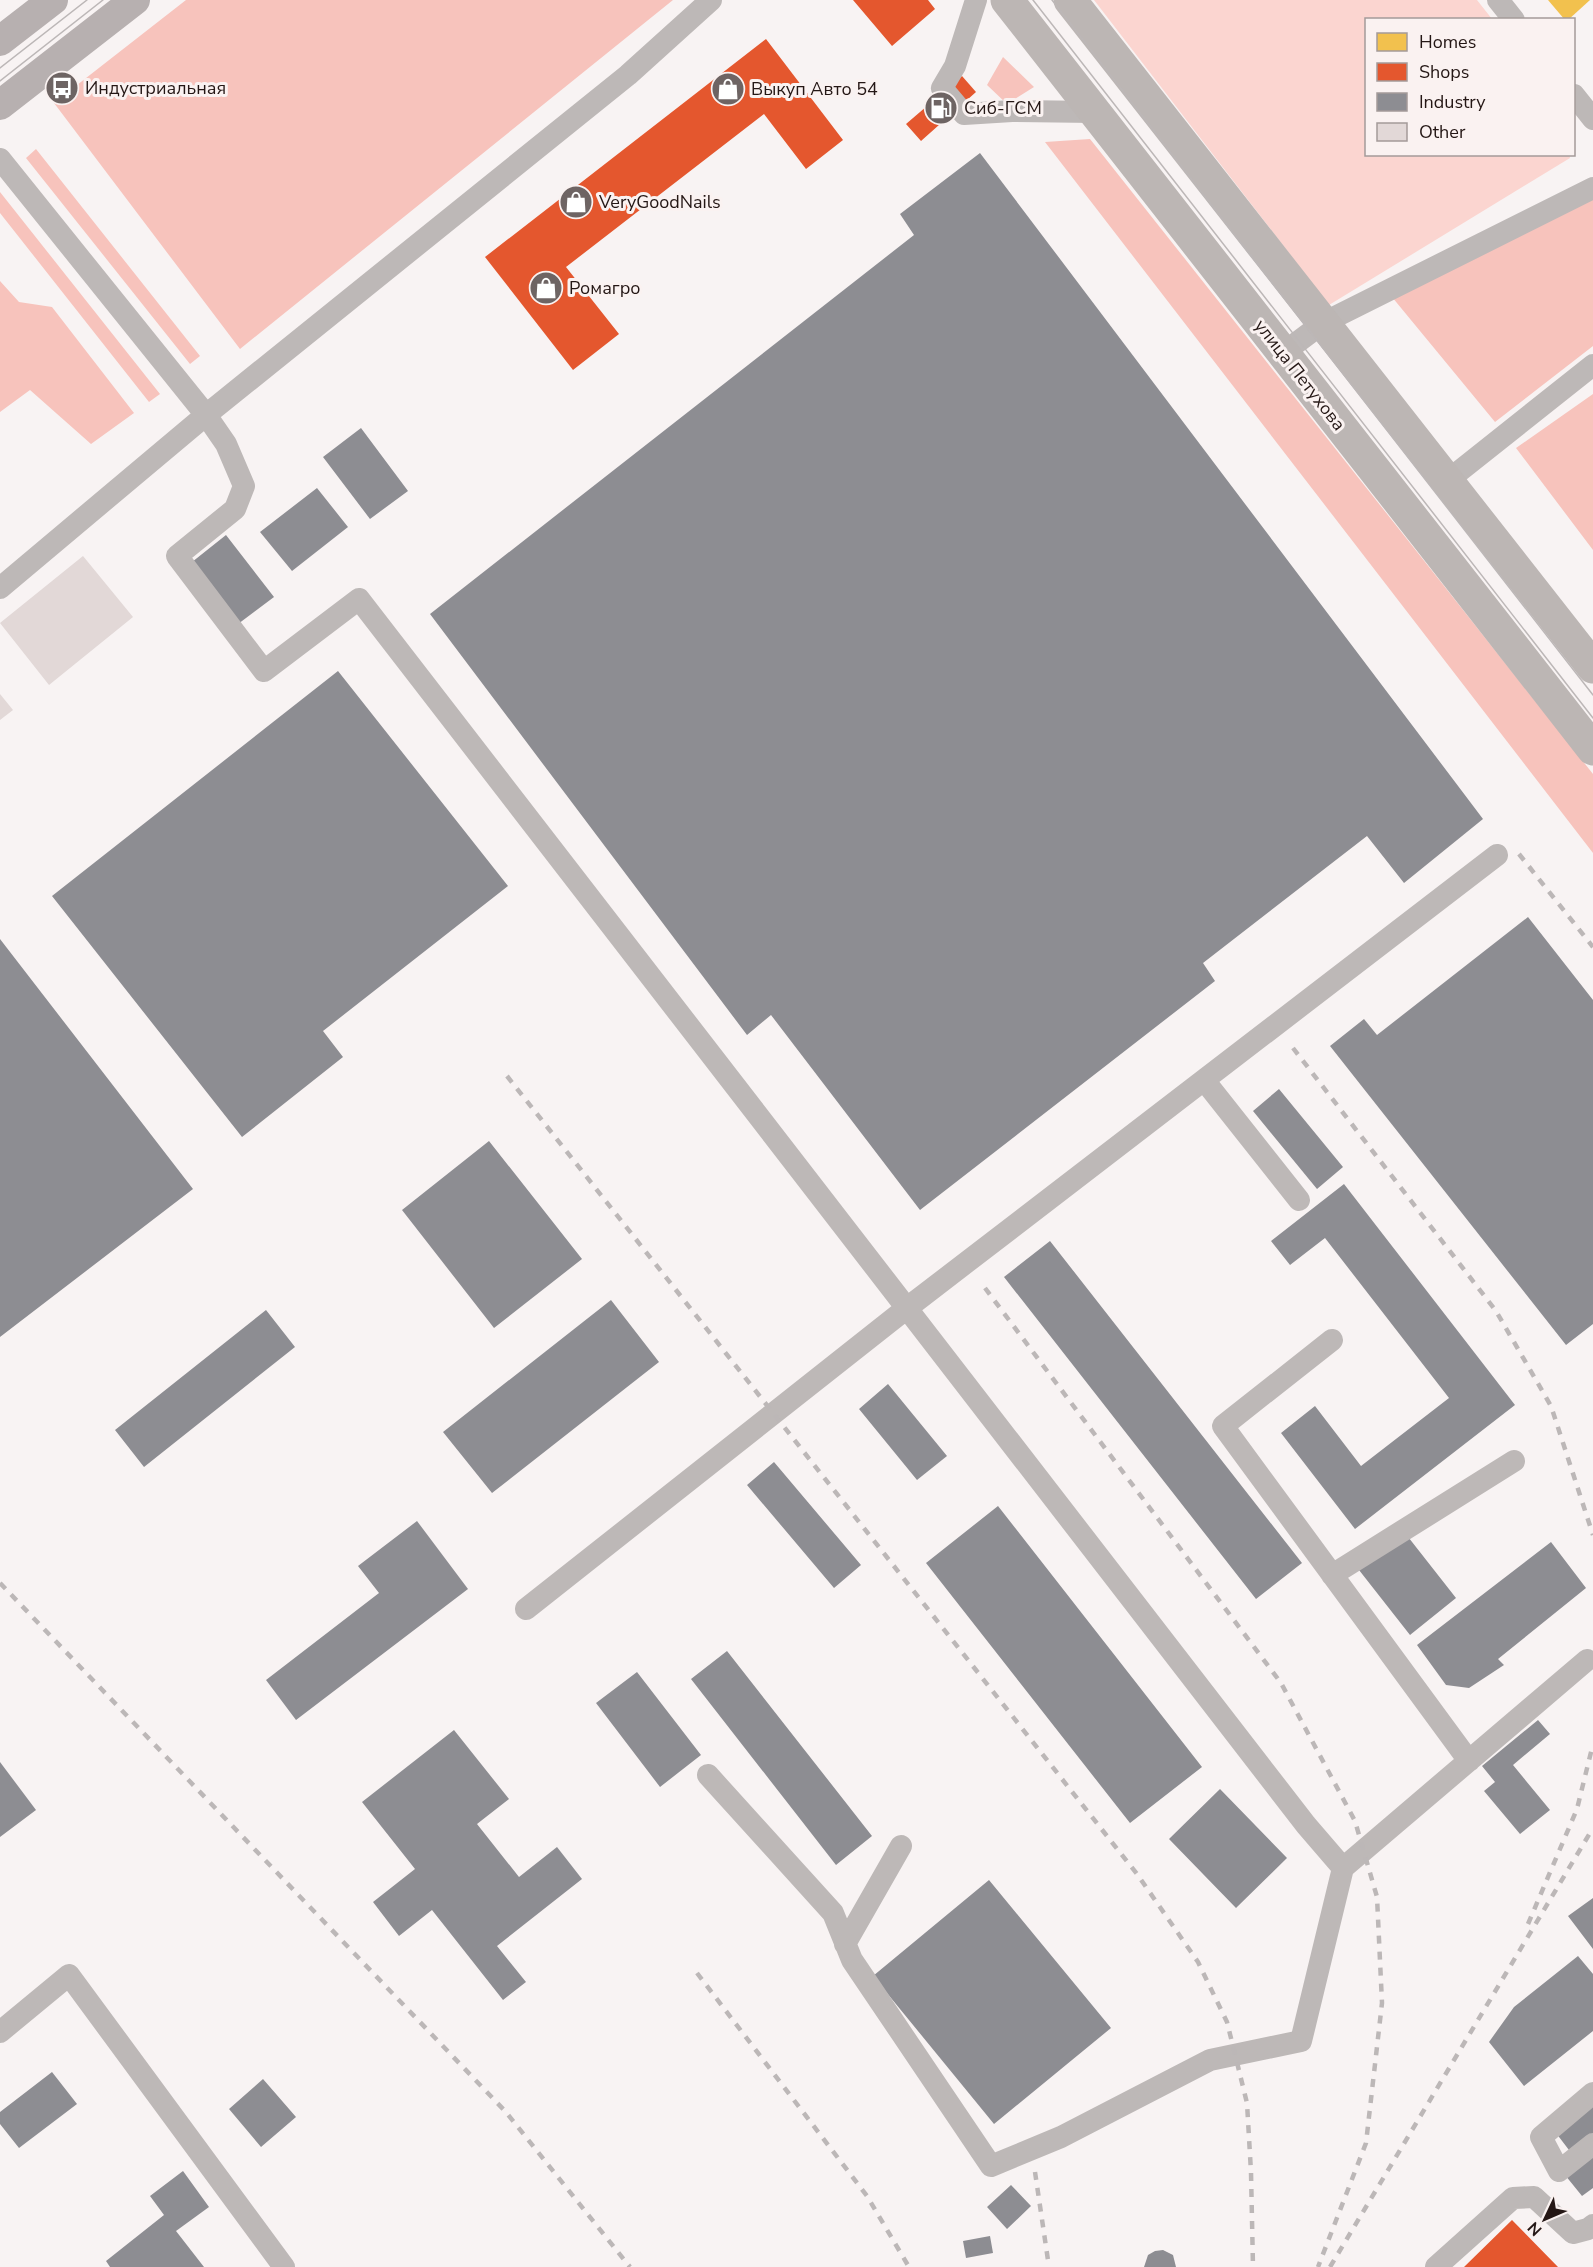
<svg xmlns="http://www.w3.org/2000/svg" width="1593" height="2267" viewBox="0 0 1593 2267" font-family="'Nunito Sans',sans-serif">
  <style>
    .green { fill: #fbd5d0 }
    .forest { fill: #f7c3bc }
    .homes { fill: #f2c14e }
    .shops { fill: #e4572e }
    .industry { fill: #8d8d92 }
    .building { fill: #e2d8d7 }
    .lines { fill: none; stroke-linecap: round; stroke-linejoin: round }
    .minor { stroke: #bdb8b7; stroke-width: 22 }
    .major { stroke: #b7b0b0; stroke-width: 30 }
    .highway { stroke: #bcb6b4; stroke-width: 33 }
    .tram { stroke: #bcb7b7; stroke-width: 1.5 }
    .rail { stroke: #bcb7b7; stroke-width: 4.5; stroke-dasharray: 8 8; stroke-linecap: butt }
    .labels { text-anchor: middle; stroke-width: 6; stroke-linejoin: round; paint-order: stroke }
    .poi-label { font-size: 18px; fill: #241715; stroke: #faf2f1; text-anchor: start }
    .street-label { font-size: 18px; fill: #241715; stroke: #faf2f1 }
  </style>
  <rect width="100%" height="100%" fill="#f8f3f3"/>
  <!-- green -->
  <path class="green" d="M1094,0H1477L1492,19L1366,20V154H1569L1570,158L1329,305Z"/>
  <!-- forest -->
  <path class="forest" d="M186,0H673L240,349L54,103Z
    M1003,57L1034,87L1007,104L987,85Z
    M1090,139L1593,774V853L1045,142Z
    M36,149L200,356L190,364L26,158Z
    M0,192L160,394L149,402L0,213Z
    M1593,199V346L1495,422L1392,297Z
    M0,281L19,302L52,307L134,413L91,444L30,390L0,412Z
    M1593,394V550L1516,448Z"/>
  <!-- homes -->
  <path class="homes" d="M1548,0H1590L1568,20H1565Z"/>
  <!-- shops -->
  <path class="shops" d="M853,0H928L935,9L892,46Z
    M766,39L843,140L806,169L764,114L566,267L619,334L573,370L485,257Z
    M962,76L976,92L921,141L906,124Z
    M1512,2220L1558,2267H1464Z"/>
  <!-- industry -->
  <path class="industry" d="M980,153L1483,819L1404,883L1367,836L1203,963L1215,981L920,1210L771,1015L747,1035L430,614L914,235L900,214Z
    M361,428L408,491L370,519L323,457Z
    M317,488L348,527L292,571L260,532Z
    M226,535L274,597L234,627L187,566Z
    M338,671L508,886L323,1031L343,1057L242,1137L52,896Z
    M1528,917L1593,1000V1324L1566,1345L1330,1046L1364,1019L1377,1035Z
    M0,939L193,1189L0,1337Z
    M1279,1089L1343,1167L1317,1189L1253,1111Z
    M489,1141L582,1259L494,1328L402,1210Z
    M1344,1184L1515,1405L1355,1529L1281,1433L1315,1406L1361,1466L1449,1398L1325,1238L1290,1265L1271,1241Z
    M1050,1241L1302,1563L1256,1599L1004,1277Z
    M611,1300L659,1362L492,1493L443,1432Z
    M266,1310L295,1347L144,1467L115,1430Z
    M888,1384L947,1456L917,1480L859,1409Z
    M774,1462L861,1565L834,1588L747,1485Z
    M998,1506L1202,1767L1130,1823L926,1563Z
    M417,1521L468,1589L296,1720L266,1680L379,1593L358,1566Z
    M1405,1533L1456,1598L1410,1635L1359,1570Z
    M1551,1542L1586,1588L1498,1659L1504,1665L1469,1688L1446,1685L1417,1645Z
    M727,1651L872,1836L836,1865L691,1679Z
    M637,1672L701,1755L660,1787L596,1703Z
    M1538,1720L1550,1734L1513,1765L1550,1810L1520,1834L1484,1791L1495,1782L1482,1766Z
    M454,1730L509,1799L477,1824L519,1877L557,1847L582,1879L497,1946L526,1982L503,2000L432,1910L399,1936L373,1902L415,1869L362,1802Z
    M0,1762L36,1810L0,1837Z
    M1220,1789L1287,1858L1236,1908L1169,1839Z
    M989,1880L1111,2028L994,2124L873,1976Z
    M1593,1898V1949L1568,1916Z
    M1578,1956L1593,1974V2031L1524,2086L1489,2042L1514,2007Z
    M52,2072L77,2104L19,2148L0,2124V2112Z
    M263,2079L296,2117L261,2147L229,2109Z
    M1593,2104V2137L1572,2154L1556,2133Z
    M1593,2153V2188L1582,2196L1565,2175Z
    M183,2171L209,2207L176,2231L204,2267H110L106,2261L164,2215L150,2196Z
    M1011,2185L1031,2206L1007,2229L987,2207Z
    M990,2236L993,2253L966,2258L963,2241Z
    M1163,2250L1173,2255L1176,2267H1144L1148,2255L1155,2251Z"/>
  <!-- building -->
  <path class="building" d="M83,556L133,617L49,685L0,623Z
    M0,694L13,710L0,720Z"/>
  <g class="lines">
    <!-- minor -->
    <path class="minor" d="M711,0L628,75L206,415L226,444L244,486L235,509L177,556L264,671L359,599L1306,1825L1343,1868L1587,1660
      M976,0L955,66L942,88L964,114L1012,111L1095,112
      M1498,0L1514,20
      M1574,95L1593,119
      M0,159L206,415L0,588
      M1283,353L1323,323L1593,188
      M1447,481L1593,365
      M1204,1080L1299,1200
      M1332,1340L1223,1426L1469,1761
      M1332,1575L1514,1461
      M526,1609L907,1308L1497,855
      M708,1775L833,1913L852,1960L991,2166L1061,2137L1210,2060L1301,2041L1343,1868
      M845,1944L901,1846
      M0,2032L69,1975L284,2267
      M1593,2093L1541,2137L1559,2171L1593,2144
      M1436,2267L1513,2198L1534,2197L1573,2233L1588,2229L1593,2225"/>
    <!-- major -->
    <path class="major" d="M0,41L53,0
      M0,105L135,0"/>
    <!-- highway -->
    <path class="highway" d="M1007,0L1593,749
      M1070,0L1593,667"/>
    <!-- tram -->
    <path class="tram" d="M1033,0L1593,718
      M1052,0L1593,695
      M0,68L87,0
      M0,81L103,0"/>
    <!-- rail -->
    <path class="rail" d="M1519,854L1593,947
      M1293,1048L1496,1311L1551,1406L1593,1535
      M507,1076L1137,1874L1198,1962L1227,2022L1247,2103L1251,2172L1253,2267
      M985,1288L1281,1683L1355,1821L1377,1897L1382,2003L1366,2143L1318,2267
      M0,1583L505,2111L630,2267
      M1528,1924L1577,1809L1593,1744
      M697,1973L867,2196L909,2267
      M1035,2172L1049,2267
      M1330,2267L1593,1828"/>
  </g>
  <!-- icons -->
  <defs>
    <g id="bus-disc" transform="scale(1.725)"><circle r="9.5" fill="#6e6463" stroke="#faf2f1"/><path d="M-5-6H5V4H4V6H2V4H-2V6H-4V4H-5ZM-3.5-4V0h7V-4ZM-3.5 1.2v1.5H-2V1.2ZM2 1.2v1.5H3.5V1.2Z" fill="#fff"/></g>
    <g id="shop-disc" transform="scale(1.725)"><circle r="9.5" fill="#6e6463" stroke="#faf2f1"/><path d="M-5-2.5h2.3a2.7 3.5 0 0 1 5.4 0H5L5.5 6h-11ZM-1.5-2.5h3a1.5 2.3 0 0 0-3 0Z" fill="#fff"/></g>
    <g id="fuel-disc" transform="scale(1.725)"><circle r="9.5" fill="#6e6463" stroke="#faf2f1"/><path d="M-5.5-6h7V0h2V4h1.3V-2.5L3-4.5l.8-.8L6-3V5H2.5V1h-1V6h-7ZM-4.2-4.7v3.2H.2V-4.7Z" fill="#fff"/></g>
  </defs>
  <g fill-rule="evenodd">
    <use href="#bus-disc" x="62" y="88"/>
    <use href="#shop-disc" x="728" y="89"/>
    <use href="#fuel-disc" x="941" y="108"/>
    <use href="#shop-disc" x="576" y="202"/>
    <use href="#shop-disc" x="546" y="288"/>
  </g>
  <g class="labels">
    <!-- poi labels -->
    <g class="poi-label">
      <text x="85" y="94">Индустриальная</text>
      <text x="751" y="95">Выкуп Авто 54</text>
      <text x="964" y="114">Сиб-ГСМ</text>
      <text x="599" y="208">VeryGoodNails</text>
      <text x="569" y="294">Ромагро</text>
    </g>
    <!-- street labels -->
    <g class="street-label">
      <text transform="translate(1300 375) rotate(52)" y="6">улица Петухова</text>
    </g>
  </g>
  <!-- legend -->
  <rect x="1365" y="18" width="210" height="138" fill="#faf2f1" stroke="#a49a99" stroke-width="1.5"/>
  <rect x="1377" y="33" width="30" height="18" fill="#f2c14e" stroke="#a49a99" stroke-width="1.5"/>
  <text x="1419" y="48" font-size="18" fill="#241715">Homes</text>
  <rect x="1377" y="63" width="30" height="18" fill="#e4572e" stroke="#a49a99" stroke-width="1.5"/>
  <text x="1419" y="78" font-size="18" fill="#241715">Shops</text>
  <rect x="1377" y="93" width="30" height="18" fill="#8d8d92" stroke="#a49a99" stroke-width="1.5"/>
  <text x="1419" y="108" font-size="18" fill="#241715">Industry</text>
  <rect x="1377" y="123" width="30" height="18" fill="#e2d8d7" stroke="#a49a99" stroke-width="1.5"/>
  <text x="1419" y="138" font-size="18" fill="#241715">Other</text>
  <!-- north arrow -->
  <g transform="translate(1545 2219) rotate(226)" stroke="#faf2f1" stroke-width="4.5" paint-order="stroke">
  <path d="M0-4.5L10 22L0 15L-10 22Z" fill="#241715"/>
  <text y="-9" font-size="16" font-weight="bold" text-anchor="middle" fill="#241715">N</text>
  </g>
</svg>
